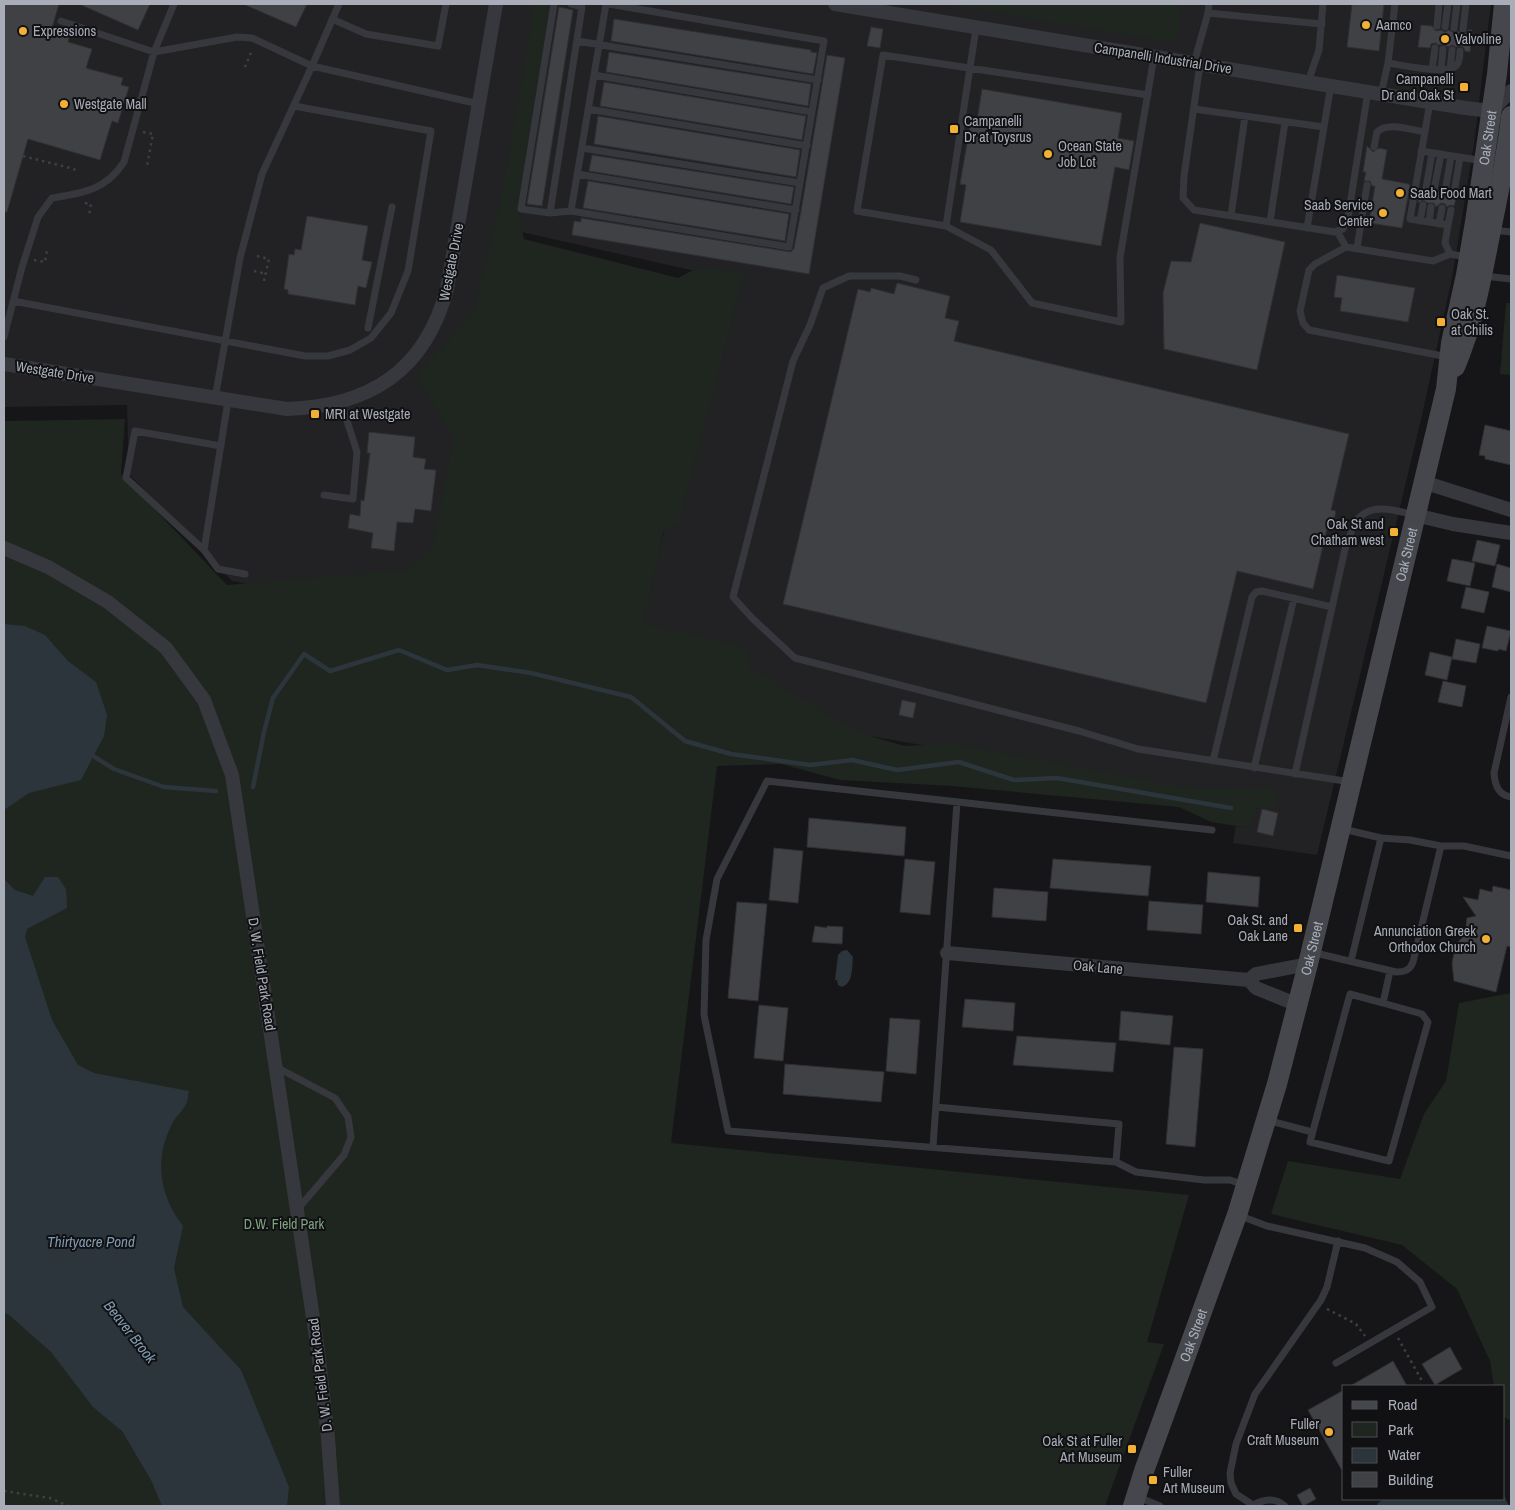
<svg xmlns="http://www.w3.org/2000/svg" width="1515" height="1510" viewBox="0 0 1515 1510" font-family="'Archivo Narrow',sans-serif">
  <style>
    .built { fill: #222225 }
    .green { fill: #1e261f }
    .water { fill: #2c353c }
    .lines { fill: none; stroke-linecap: round; stroke-linejoin: round }
    .stream { stroke: #2c353c; stroke-width: 4.5 }
    .building { fill: #404145; stroke: #303034 }
    .path { stroke: #3d3f44; stroke-width: 2.5; stroke-dasharray: 2.5 4; stroke-linecap: butt }
    .lane { stroke: #37383d; stroke-width: 7 }
    .street { stroke: #37383d; stroke-width: 14 }
    .secondary { stroke: #45474d; stroke-width: 20 }
    .poi-dot { fill: #f2b134; stroke: #111113; stroke-width: 2 }
    .labels { text-anchor: middle; stroke-width: 4; stroke-linejoin: round; paint-order: stroke }
    .poi-label { font-size: 14px; fill: #a8adb8; stroke: #111113; text-anchor: start }
    .street-label { font-size: 14px; fill: #a8adb8; stroke: #111113 }
    .park-label { font-size: 14px; fill: #7fa381; stroke: #111113 }
    .water-label { font-size: 15px; font-style: italic; fill: #7f9bb3; stroke: #111113 }
  </style>
  <rect width="100%" height="100%" fill="#161618"/>
  <!-- built -->
  <path class="built" d="M4,4H1491L1474,144L1452,278L1422,415L1317,855L1233,843L1236,826L1250,828L1187,791L841,731L638,630L731,279L503,228L424,614L232,581L129,474L127,405L4,407Z"/>
  <!-- green -->
  <path class="green" d="M535,4H553L518,210L524,239L678,278L699,267L745,272L678,525L664,530L643,624L747,647L749,667L857,732L904,746L954,744L1188,788L1278,789L1275,807L1257,808L1250,828L1211,822L1179,807L952,786L840,780L781,764L717,766L671,1143L1189,1195L1147,1342L1164,1344L1105,1506H4V421L125,419L121,474L227,585L407,570L431,550L454,437L416,378L473,312L500,203Z
    M943,4H1182L1177,43Z
    M1506,303H1511V375L1500,374Z
    M1511,993V1421L1504,1417V1386H1494L1490,1361L1457,1289L1402,1245L1271,1214L1288,1161L1400,1179L1424,1114L1446,1081L1459,1003Z"/>
  <!-- water -->
  <path class="water" d="M4,624L25,626L45,635L68,661L96,682L107,715L104,736L81,780L29,793L4,810Z
    M45,877H58L66,889L67,908L27,929L25,937L52,1020L78,1065L94,1073L189,1091C188,1094 188,1099 187,1102C184,1110 175,1117 172,1124C154,1159 159,1195 183,1226L174,1268L183,1307L241,1370L289,1487L287,1506H162L151,1480L122,1431L93,1407L51,1352L8,1314L4,1313V879L15,890L33,896Z
    M847,950L853,957C852,968 853,983 842,987L838,985L837,980H835L838,955L842,951Z
    M1504,1496L1509,1506H1376L1379,1502L1385,1499H1504Z"/>
  <g class="lines">
    <!-- stream -->
    <path class="stream" d="M90,754L114,769L164,787L216,791
      M253,787L264,732L273,698L304,654L330,671L399,650L447,670L477,665L531,673L631,697L685,741L731,754L810,765L852,760L897,770L959,762L1014,780L1057,778L1231,808"/>
  </g>
  <!-- building -->
  <path class="building" d="M4,4H59L52,28L70,34L68,42L92,49L86,68L123,78L121,85L129,87L118,123L112,121L100,160L28,139L7,212H4Z
    M79,4H150L138,30Z
    M243,4H307L296,27Z
    M1352,4H1384L1379,51L1347,47Z
    M559,7L573,10L542,206L527,204Z
    M614,19L811,50V52L817,53L813,74L611,41Z
    M1421,25L1432,26L1436,31L1441,30L1445,32L1449,30L1454,33L1458,31L1463,34L1467,33L1468,30H1472L1470,52L1465,51L1464,48L1461,46L1456,47L1452,45L1448,47L1444,44L1439,45L1435,43L1431,44L1430,48L1418,47Z
    M871,27L883,29L880,48L867,46Z
    M609,52L811,84L808,106L606,72Z
    M827,55L845,58L809,274L572,235L574,221L581,222V218L791,252L794,248L801,211Z
    M604,82L806,116L802,140L600,106Z
    M982,89L1122,113L1118,138L1134,141L1129,170L1115,167L1101,246L960,222L966,185L960,184L971,120L977,121Z
    M598,116L800,150L796,177L594,144Z
    M1367,146L1373,152L1379,148L1387,150L1382,179L1409,184L1410,186L1402,228L1369,223L1375,186H1372L1370,181H1364L1366,172H1363Z
    M592,155L794,187L791,204L589,171Z
    M588,181L789,214L785,241L583,208Z
    M1421,188L1425,193L1429,192L1435,195L1439,191L1440,194L1444,197L1449,195L1453,198H1456L1454,206L1450,205L1447,207L1445,204L1441,203L1436,207L1434,203H1428L1423,200L1418,203Z
    M307,216L368,226L362,260L372,262L366,288L358,286L355,305L288,294V290L284,289L289,254L294,255L295,249L301,250Z
    M1200,223L1285,242L1257,370L1164,349L1163,293L1171,261L1191,262Z
    M1337,275L1415,288L1408,322L1340,311L1342,298L1334,297Z
    M897,283L950,296L945,318L959,321L954,341L1349,434L1331,510L1336,511L1333,525L1328,524L1313,589L1237,571L1206,703L783,604L858,289L870,292L871,288L894,294Z
    M1485,425L1511,431V465L1485,459V456L1479,455Z
    M369,432L415,437L413,457L426,459L424,469L436,470L431,511L415,509L413,523L397,522L394,551L371,548L373,533L348,528L350,514L360,516L361,500L364,501L370,453H367Z
    M1477,540L1500,545L1495,566L1472,561Z
    M1452,559L1475,563L1470,586L1447,581Z
    M1497,564L1511,568V592L1492,587Z
    M1466,587L1489,592L1484,613L1461,608Z
    M1487,626L1511,631L1506,651L1499,649L1498,651L1482,648Z
    M1456,639L1480,644L1476,663L1452,659Z
    M1430,652L1452,657L1447,680L1425,675Z
    M1443,681L1466,686L1462,707L1438,702Z
    M902,700L916,703L913,718L899,715Z
    M1262,809L1278,813L1273,836L1257,832Z
    M809,818L906,827L904,856L807,847Z
    M774,848L803,851L798,903L769,900Z
    M905,859L935,862L930,915L900,912Z
    M1053,859L1151,866L1148,896L1050,888Z
    M1208,872L1260,877L1258,907L1206,902Z
    M1493,886L1511,890V947L1507,946L1496,992L1454,981L1452,963L1456,944L1465,935L1467,918L1476,916L1463,897L1478,900L1480,889L1492,892Z
    M994,888L1048,892L1046,921L992,917Z
    M1149,901L1203,905L1201,934L1147,930Z
    M737,902L767,904L758,1001L728,998Z
    M815,926L827,928V926L843,927L842,944L812,942Z
    M965,999L1015,1003L1013,1031L962,1027Z
    M759,1005L788,1008L783,1061L754,1058Z
    M1121,1011L1173,1016L1170,1045L1119,1040Z
    M890,1018L920,1020L916,1074L886,1071Z
    M1017,1036L1116,1043L1113,1072L1013,1065Z
    M1174,1047L1203,1049L1195,1147L1166,1144Z
    M785,1064L884,1072L881,1102L783,1094Z
    M1450,1347L1462,1369L1435,1385L1422,1364Z
    M1393,1361L1407,1386H1350L1378,1370Z
    M1344,1390V1474L1308,1410Z
    M1310,1488L1316,1499L1303,1506L1297,1495Z"/>
  <g class="lines">
    <!-- path -->
    <path class="path" d="M245,67L252,50
      M143,132L153,134L147,166
      M23,156L74,169L76,173
      M85,203L91,204L89,216
      M257,256L269,259L264,281
      M34,260L45,262L47,250
      M254,271L266,274
      M1327,1309L1356,1324L1365,1336
      M1398,1338L1422,1381
      M4,1491L50,1498L68,1506"/>
    <!-- lane -->
    <path class="lane" d="M554,4L521,209L550,213L582,7L571,4
      M606,4L571,211L789,247L824,41L609,4
      M1208,13L1209,4
      M332,19L366,34L438,46L446,4
      M61,21L154,52L174,4
      M1437,26L1439,4
      M1445,27L1448,4
      M976,28L946,226L991,250L1032,303L1121,322L1120,257L1154,57
      M1454,28L1457,4
      M1463,29L1466,4
      M577,41L818,80
      M1194,63L1208,13L1322,24
      M1388,63C1402,65 1446,75 1456,66C1460,62 1460,56 1460,51
      M1200,64L1184,176L1183,198L1194,210L1335,232L1343,229L1348,217L1368,91
      M1432,69L1435,48
      M1450,69L1452,50
      M1441,70L1443,49
      M594,75L812,112
      M1308,82L1319,50L1323,4
      M1381,94L1388,63L1395,4
      M1430,102L1410,219L1448,225L1445,243L1450,254
      M588,109L807,146
      M1194,109L1324,127
      M1374,147L1377,132C1388,121 1411,130 1425,132
      M582,148L800,183
      M1421,151L1484,161
      M577,174L796,210
      M1426,188L1432,153
      M1434,190L1441,154
      M1445,192L1451,156
      M1454,193L1460,157
      M550,213L571,211
      M1231,216L1245,116
      M1420,221L1423,205
      M1270,222L1285,122
      M1429,222L1431,207
      M1439,224L1442,208
      M1448,225L1451,210
      M946,226L857,211L883,55L1148,95
      M1307,228L1331,85
      M1492,230L1511,232
      M1337,231L1346,247L1433,261L1450,254L1467,257
      M1346,247L1315,264L1309,270L1300,311L1303,323L1309,330L1448,357
      M1357,248L1367,185
      M1484,276L1511,279
      M916,280L900,276H849L823,288L810,325L793,361L733,597L752,618L795,658L1079,731L1138,749L1351,782
      M13,301L305,356H328L350,350L371,338L391,313L408,271L431,131L294,106
      M368,328L392,207
      M4,337L22,267L38,217L52,198C83,193 106,190 124,162L154,52L237,37L252,38L312,66L479,104
      M215,398L240,258L262,174L312,66L339,4
      M221,446L135,431L126,478L204,550L228,401
      M324,495L353,499L357,452L341,402
      M204,550L218,569L245,574
      M1511,697L1494,773C1495,785 1498,795 1511,797
      M1213,761L1252,597L1256,592L1262,591L1332,607
      M1254,768L1294,598
      M1295,774L1345,549C1348,541 1353,524 1358,519C1372,502 1397,511 1415,515
      M1212,830L767,781L717,879L706,940L704,1015L728,1131L1116,1162L1136,1172L1204,1180H1230L1244,1185
      M1441,846H1464L1511,856
      M1311,952L1396,972C1405,972 1410,970 1413,962L1441,846L1410,840L1381,838L1343,829
      M1351,961L1381,838
      M1383,1003L1422,1014L1428,1022L1389,1161L1310,1142L1350,994L1383,1003L1390,971
      M276,1067L335,1098L348,1117L351,1137L344,1155L297,1210
      M936,1107L1119,1124L1116,1162
      M1267,1120L1312,1132
      M933,1147L957,802
      M1238,1215L1267,1226L1365,1248L1397,1262L1420,1282L1432,1307L1336,1363
      M1138,1497L1160,1506
      M1285,1506C1275,1497 1264,1499 1253,1505L1236,1494L1231,1483L1230,1473L1236,1444L1255,1394L1321,1300L1327,1287L1338,1241"/>
    <!-- street -->
    <path class="street" d="M835,4L1465,108L1491,111
      M1491,111L1511,91
      M4,364L287,409C370,406 425,371 447,289L496,4
      M1423,482L1511,510
      M1415,515L1453,524L1511,533
      M4,548L48,567L108,602L166,648L204,700L232,775L318,1351L328,1438L333,1506
      M947,953L1249,980L1256,988L1298,1005
      M1249,980L1256,974L1308,964"/>
    <!-- secondary -->
    <g class="secondary">
      <path d="M1455,367C1474,323 1482,276 1491,230C1499,192 1507,154 1511,116"/>
      <path id="s1" d="M1133,1506L1144,1471L1237,1215L1277,1084L1308,964L1446,389L1451,343L1466,275L1475,222L1497,74L1504,4"/>
    </g>
  </g>
  <!-- markers -->
  <g class="poi-dot">
    <circle cx="1366" cy="25" r="5"/>
    <circle cx="23" cy="31" r="5"/>
    <circle cx="1445" cy="39" r="5"/>
    <rect x="1459" y="82" width="10" height="10" rx="2.5"/>
    <circle cx="64" cy="104" r="5"/>
    <rect x="949" y="124" width="10" height="10" rx="2.5"/>
    <circle cx="1048" cy="154" r="5"/>
    <circle cx="1400" cy="193" r="5"/>
    <circle cx="1383" cy="213" r="5"/>
    <rect x="1436" y="317" width="10" height="10" rx="2.5"/>
    <rect x="310" y="409" width="10" height="10" rx="2.5"/>
    <rect x="1389" y="527" width="10" height="10" rx="2.5"/>
    <rect x="1293" y="923" width="10" height="10" rx="2.5"/>
    <circle cx="1486" cy="939" r="5"/>
    <circle cx="1329" cy="1432" r="5"/>
    <rect x="1127" y="1444" width="10" height="10" rx="2.5"/>
    <rect x="1148" y="1475" width="10" height="10" rx="2.5"/>
  </g>
  <g class="labels">
    <!-- poi labels -->
    <g class="poi-label">
      <text x="1376" y="30">Aamco</text>
      <text x="33" y="36">Expressions</text>
      <text x="1455" y="44">Valvoline</text>
      <text x="1454" y="84" text-anchor="end">Campanelli<tspan x="1454" dy="16">Dr and Oak St</tspan></text>
      <text x="74" y="109">Westgate Mall</text>
      <text x="964" y="126">Campanelli<tspan x="964" dy="16">Dr at Toysrus</tspan></text>
      <text x="1058" y="151">Ocean State<tspan x="1058" dy="16">Job Lot</tspan></text>
      <text x="1410" y="198">Saab Food Mart</text>
      <text x="1373" y="210" text-anchor="end">Saab Service<tspan x="1373" dy="16">Center</tspan></text>
      <text x="1451" y="319">Oak St.<tspan x="1451" dy="16">at Chilis</tspan></text>
      <text x="325" y="419">MRI at Westgate</text>
      <text x="1384" y="529" text-anchor="end">Oak St and<tspan x="1384" dy="16">Chatham west</tspan></text>
      <text x="1288" y="925" text-anchor="end">Oak St. and<tspan x="1288" dy="16">Oak Lane</tspan></text>
      <text x="1476" y="936" text-anchor="end">Annunciation Greek<tspan x="1476" dy="16">Orthodox Church</tspan></text>
      <text x="1319" y="1429" text-anchor="end">Fuller<tspan x="1319" dy="16">Craft Museum</tspan></text>
      <text x="1122" y="1446" text-anchor="end">Oak St at Fuller<tspan x="1122" dy="16">Art Museum</tspan></text>
      <text x="1163" y="1477">Fuller<tspan x="1163" dy="16">Art Museum</tspan></text>
    </g>
    <!-- street labels -->
    <g class="street-label">
      <text transform="translate(1163 58) rotate(9)" y="5">Campanelli Industrial Drive</text>
      <text dy="5" stroke="none"><textPath href="#s1" startOffset="1416">Oak Street</textPath></text>
      <text transform="translate(451 262) rotate(-79)" y="5">Westgate Drive</text>
      <text transform="translate(55 372) rotate(9)" y="5">Westgate Drive</text>
      <text dy="5" stroke="none"><textPath href="#s1" startOffset="991">Oak Street</textPath></text>
      <text dy="5" stroke="none"><textPath href="#s1" startOffset="586">Oak Street</textPath></text>
      <text transform="translate(1098 967) rotate(5)" y="5">Oak Lane</text>
      <text transform="translate(262 974) rotate(81)" y="5">D. W. Field Park Road</text>
      <text dy="5" stroke="none"><textPath href="#s1" startOffset="181">Oak Street</textPath></text>
      <text transform="translate(320 1375) rotate(-97)" y="5">D. W. Field Park Road</text>
    </g>
    <!-- park labels -->
    <g class="park-label">
      <text x="284" y="1229">D.W. Field Park</text>
    </g>
    <!-- water labels -->
    <g class="water-label">
      <text x="91" y="1247">Thirtyacre Pond</text>
      <text transform="translate(130 1332) rotate(52)" y="5">Beaver Brook</text>
    </g>
  </g>
  <!-- border -->
  <rect width="1515" height="1510" fill="none" stroke="#a8adb8" stroke-width="10"/>
  <!-- legend -->
  <rect x="1342" y="1385" width="162" height="115" fill="#111113" stroke="#4d4f55"/>
  <rect x="1352" y="1401" width="25" height="8" fill="#45474d" stroke="#4d4f55"/>
  <text x="1388" y="1410" font-size="15" fill="#a8adb8">Road</text>
  <rect x="1352" y="1422" width="25" height="15" fill="#1e261f" stroke="#4d4f55"/>
  <text x="1388" y="1435" font-size="15" fill="#a8adb8">Park</text>
  <rect x="1352" y="1448" width="25" height="15" fill="#2c353c" stroke="#4d4f55"/>
  <text x="1388" y="1460" font-size="15" fill="#a8adb8">Water</text>
  <rect x="1352" y="1472" width="25" height="15" fill="#404145" stroke="#4d4f55"/>
  <text x="1388" y="1485" font-size="15" fill="#a8adb8">Building</text>
</svg>
